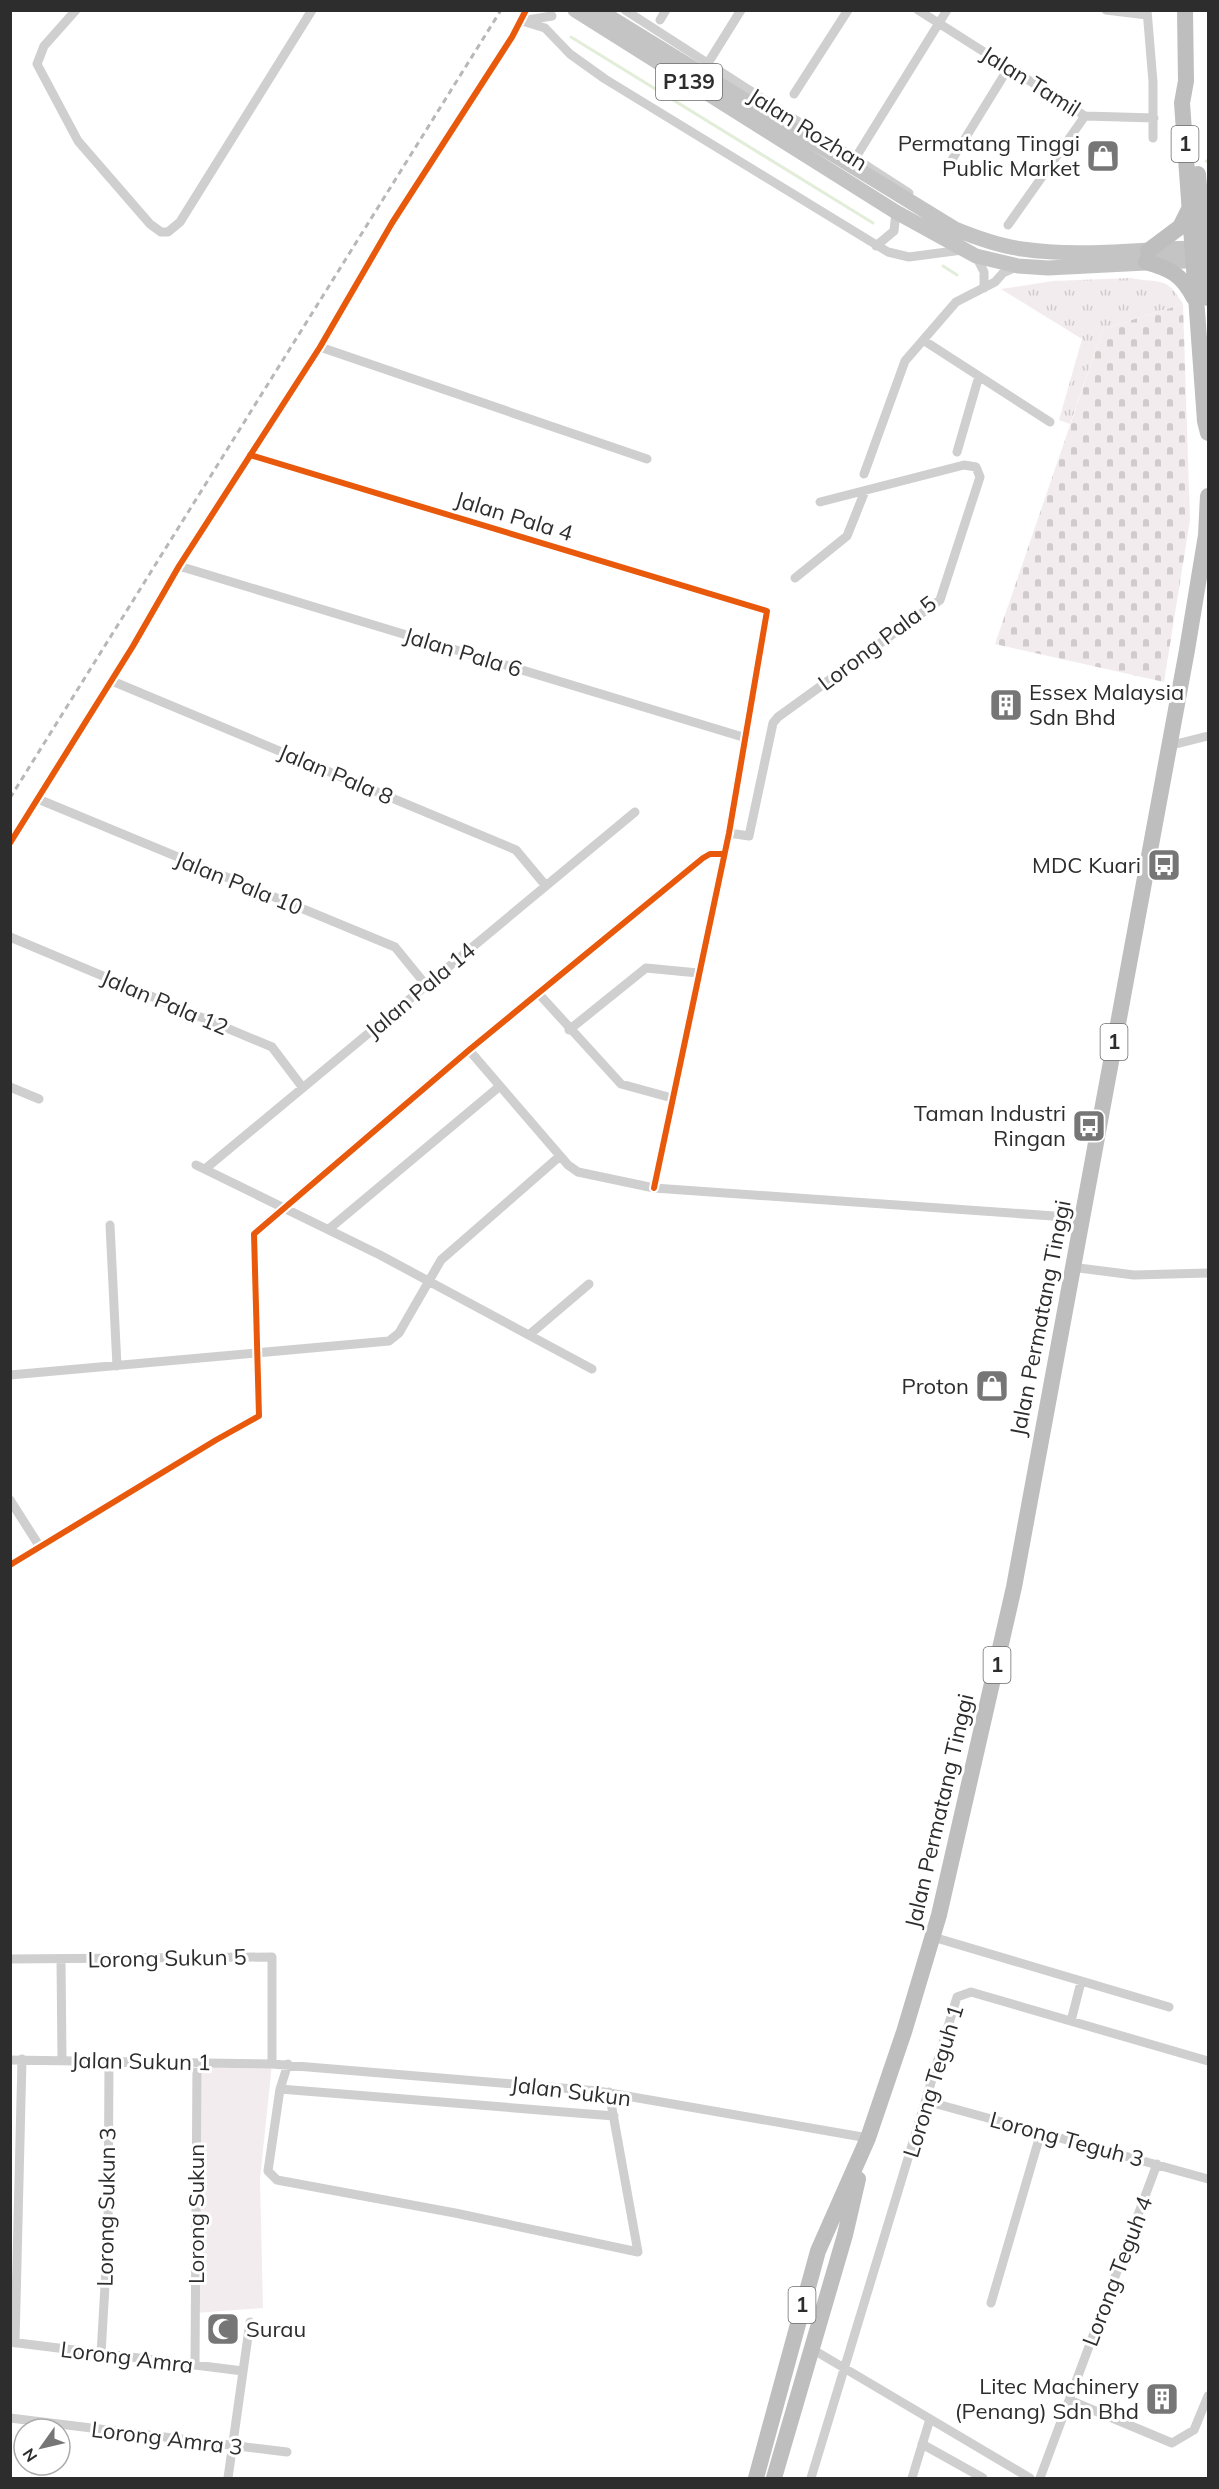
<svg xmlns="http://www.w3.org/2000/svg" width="1219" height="2489" viewBox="0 0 1219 2489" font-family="Mulish,sans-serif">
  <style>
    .grass { fill: url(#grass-tufts) }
    .cemetery { fill: url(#cemetery-stones) }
    .green { fill: #f3ecee }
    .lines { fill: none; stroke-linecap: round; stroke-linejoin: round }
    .stream { stroke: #e2eeda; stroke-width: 3 }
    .street { stroke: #cfcfcf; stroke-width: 9 }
    .primary { stroke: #c4c4c4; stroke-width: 15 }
    .highway { stroke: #bebebe; stroke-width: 16 }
    .rail { stroke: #b8b8b8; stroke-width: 3; stroke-dasharray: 6 4.5; stroke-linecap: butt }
    .cycleway-casing { stroke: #fff; stroke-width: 10 }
    .cycleway { stroke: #e8590c; stroke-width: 6 }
    .labels { text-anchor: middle; stroke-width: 6; stroke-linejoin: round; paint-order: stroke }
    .shield { fill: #fff; stroke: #6c6c6c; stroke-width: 1.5 }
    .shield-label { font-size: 21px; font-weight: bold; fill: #2d2d2d }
    .street-label { font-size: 22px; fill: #2d2d2d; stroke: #fff }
    .poi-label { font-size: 22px; fill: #2d2d2d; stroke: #fff; text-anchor: end }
  </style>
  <defs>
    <pattern id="grass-tufts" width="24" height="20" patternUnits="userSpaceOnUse" patternTransform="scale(1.5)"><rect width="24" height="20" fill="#f3ecee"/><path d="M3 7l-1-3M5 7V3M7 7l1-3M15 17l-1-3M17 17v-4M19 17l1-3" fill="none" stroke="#d1cbcc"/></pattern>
    <pattern id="cemetery-stones" width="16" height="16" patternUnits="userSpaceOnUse" patternTransform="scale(1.5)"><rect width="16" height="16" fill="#f3ecee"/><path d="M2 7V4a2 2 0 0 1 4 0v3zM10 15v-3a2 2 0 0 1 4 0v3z" fill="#d1cbcc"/></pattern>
  </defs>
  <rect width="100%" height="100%" fill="#fff"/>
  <!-- grass -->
  <path class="grass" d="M1131,278C1161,284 1166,275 1183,304L1103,329L1070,424L1059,420L1082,339L1001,289L1053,281Z"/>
  <!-- cemetery -->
  <path class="cemetery" d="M1183,304L1190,520L1164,682L995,644L1103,329Z"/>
  <!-- green -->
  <path class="green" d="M197,2063L272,2064L260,2179L263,2308L195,2313Z"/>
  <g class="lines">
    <!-- stream -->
    <path class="stream" d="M571,37L873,223
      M1206,161H1208
      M943,266L957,275"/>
    <!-- street -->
    <path class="street" d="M76,10L44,46L37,64L78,141L150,224L161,232H168L180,222L312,10
      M625,10L909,193
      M918,10L1085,116L1154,118
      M1106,10L1147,15
      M1147,10L1153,82V138
      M527,20L552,16
      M660,20L666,10
      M522,21L545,28L570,54L605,79L888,252L909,257L962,250
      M708,63L741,10
      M794,94L848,10
      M856,157L947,10
      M945,171L1009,67
      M1008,225L1085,116
      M876,246L894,231L896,212
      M976,256L984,272V288
      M923,340L1050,422
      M320,347L647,459
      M957,452L979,376
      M250,455L767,611L729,833L654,1188
      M864,474L905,361L956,302L995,282L1003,273L1018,266
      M179,566L746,738
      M795,578L847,536L865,491
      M112,681L516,850L546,886
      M1168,746L1208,736
      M38,799L395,947L426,985
      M729,833L749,836L773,723L778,717L940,600L980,477L976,467L964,465L820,502
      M10,843L133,646L179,566L320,347L392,223L512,37L526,10
      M10,937L272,1047L303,1088
      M539,994L621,1084L672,1098
      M569,1030L646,968L698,973
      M469,1050L568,1165L578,1172L654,1188L1082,1218
      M10,1087L39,1099
      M196,1165L380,1255L592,1369
      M205,1169L635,812
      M110,1225L117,1366
      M329,1229L500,1086
      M1071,1267L1134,1275L1208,1273
      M529,1335L589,1284
      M10,1375L389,1341L399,1333L441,1260L560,1156
      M10,1500L40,1547
      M10,1565L216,1440L259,1416L254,1234L469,1050L703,858L710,854H724
      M933,1937L1169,2007
      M10,1959L272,1957V2064
      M61,1959L62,2060
      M1071,2021L1081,1982
      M10,2060L272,2064L598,2091L868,2138
      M288,2064L280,2089L268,2171L277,2180L455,2213L638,2252L609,2092
      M280,2089L614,2116
      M926,2101L1208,2179
      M991,2303L1041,2132
      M10,2342L243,2371
      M15,2343L22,2059
      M812,2349L1030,2478
      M101,2354L108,2234L109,2061
      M195,2365L197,2063
      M1069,2400L1172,2443L1194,2430L1208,2396
      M10,2418L287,2452
      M922,2444L983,2478
      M228,2478L250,2322
      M811,2478L957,1997L971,1992L1208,2061
      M912,2478L930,2419
      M1040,2478L1157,2164"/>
    <!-- primary -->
    <path class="primary" d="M575,10L896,212L976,256L1018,266L1048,268L1205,260
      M598,10L955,229C977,238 999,246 1022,249C1082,258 1144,248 1204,248"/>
    <!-- highway -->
    <path class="highway" d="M1185,10L1186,81L1182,103L1205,421L1208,433
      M1198,174L1208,298
      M1148,251L1180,227L1189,209
      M1146,262C1171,269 1182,275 1194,298
      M756,2478L818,2251L868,2138L904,2032L939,1915L1014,1587L1187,650L1206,535L1208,496
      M774,2478L845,2235L858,2179"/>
    <!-- rail -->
    <path class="rail" d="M10,798L501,10"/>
    <!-- cycleway casing -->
    <g class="cycleway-casing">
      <path id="cycleway" d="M250,455L767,611L729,833L654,1188
        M10,843L133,646L179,566L320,347L392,223L512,37L526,10
        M10,1565L216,1440L259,1416L254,1234L469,1050L703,858L710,854H724"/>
    </g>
    <!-- cycleway -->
    <use href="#cycleway" class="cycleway"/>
  </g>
  <!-- icons -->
  <defs>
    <g id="shop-square" transform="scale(1.725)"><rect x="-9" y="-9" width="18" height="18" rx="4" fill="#767676" stroke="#fff"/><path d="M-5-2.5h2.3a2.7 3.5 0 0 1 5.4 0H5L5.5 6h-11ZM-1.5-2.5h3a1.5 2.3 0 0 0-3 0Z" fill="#fff"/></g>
    <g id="building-square" transform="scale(1.725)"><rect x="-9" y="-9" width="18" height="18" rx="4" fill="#767676" stroke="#fff"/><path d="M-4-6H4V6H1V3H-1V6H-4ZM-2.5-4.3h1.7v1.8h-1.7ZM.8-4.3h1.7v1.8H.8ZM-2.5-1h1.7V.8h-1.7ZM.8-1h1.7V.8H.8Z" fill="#fff"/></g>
    <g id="bus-square" transform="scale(1.725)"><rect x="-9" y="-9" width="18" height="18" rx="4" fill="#767676" stroke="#fff"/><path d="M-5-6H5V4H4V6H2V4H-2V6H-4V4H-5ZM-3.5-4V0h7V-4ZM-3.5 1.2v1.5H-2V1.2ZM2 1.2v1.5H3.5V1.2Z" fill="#fff"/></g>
    <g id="mosque-square" transform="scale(1.725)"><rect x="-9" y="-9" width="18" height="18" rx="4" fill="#767676" stroke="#fff"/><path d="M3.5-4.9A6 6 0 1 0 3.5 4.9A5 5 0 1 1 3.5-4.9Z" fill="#fff"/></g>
  </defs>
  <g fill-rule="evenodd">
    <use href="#shop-square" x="1103" y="156"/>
    <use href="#building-square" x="1006" y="705"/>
    <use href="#bus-square" x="1164" y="865"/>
    <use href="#bus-square" x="1089" y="1126"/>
    <use href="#shop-square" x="992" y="1386"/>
    <use href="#mosque-square" x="223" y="2329"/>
    <use href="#building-square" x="1162" y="2399"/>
  </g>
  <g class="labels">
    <!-- shield labels -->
    <g class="shield">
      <rect x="656" y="64" width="66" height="36" rx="4.5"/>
      <rect x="1171.5" y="126" width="27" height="36" rx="4.5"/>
      <rect x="1100.5" y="1024" width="27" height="36" rx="4.5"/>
      <rect x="983.5" y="1647" width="27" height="36" rx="4.5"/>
      <rect x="788.5" y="2287" width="27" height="36" rx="4.5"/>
    </g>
    <g class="shield-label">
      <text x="689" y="89">P139</text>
      <text x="1185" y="151">1</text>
      <text x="1114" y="1049">1</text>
      <text x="997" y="1672">1</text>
      <text x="802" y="2312">1</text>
    </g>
    <!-- street labels -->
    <g class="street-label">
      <text transform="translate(1031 81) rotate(32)" y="8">Jalan Tamil</text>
      <text transform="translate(808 129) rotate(32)" y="8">Jalan Rozhan</text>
      <text transform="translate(514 516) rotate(17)" y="8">Jalan Pala 4</text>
      <text transform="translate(877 643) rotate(-37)" y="8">Lorong Pala 5</text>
      <text transform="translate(463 652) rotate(17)" y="8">Jalan Pala 6</text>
      <text transform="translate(336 774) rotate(23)" y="8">Jalan Pala 8</text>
      <text transform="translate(239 883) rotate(22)" y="8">Jalan Pala 10</text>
      <text transform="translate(420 990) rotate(-40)" y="8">Jalan Pala 14</text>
      <text transform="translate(165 1002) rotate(23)" y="8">Jalan Pala 12</text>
      <text transform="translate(1040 1318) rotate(-79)" y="8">Jalan Permatang Tinggi</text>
      <text transform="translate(939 1811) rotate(-77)" y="8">Jalan Permatang Tinggi</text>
      <text transform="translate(167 1958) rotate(-1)" y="8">Lorong Sukun 5</text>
      <text transform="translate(141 2061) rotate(1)" y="8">Jalan Sukun 1</text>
      <text transform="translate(933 2081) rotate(-73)" y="8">Lorong Teguh 1</text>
      <text transform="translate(571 2091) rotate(7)" y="8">Jalan Sukun</text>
      <text transform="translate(1067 2139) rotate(15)" y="8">Lorong Teguh 3</text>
      <text transform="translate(106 2207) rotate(-89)" y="8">Lorong Sukun 3</text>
      <text transform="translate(196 2214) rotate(-90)" y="8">Lorong Sukun</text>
      <text transform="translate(1117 2271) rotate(-69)" y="8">Lorong Teguh 4</text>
      <text transform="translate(127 2357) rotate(7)" y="8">Lorong Amra</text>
      <text transform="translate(167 2438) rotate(7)" y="8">Lorong Amra 3</text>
    </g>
    <!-- poi labels -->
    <g class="poi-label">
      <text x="1080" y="151">Permatang Tinggi<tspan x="1080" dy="25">Public Market</tspan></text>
      <text x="1029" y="700" text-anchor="start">Essex Malaysia<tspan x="1029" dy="25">Sdn Bhd</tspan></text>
      <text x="1141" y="873">MDC Kuari</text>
      <text x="1066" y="1121">Taman Industri<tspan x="1066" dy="25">Ringan</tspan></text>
      <text x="969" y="1394">Proton</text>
      <text x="246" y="2337" text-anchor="start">Surau</text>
      <text x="1139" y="2394">Litec Machinery<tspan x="1139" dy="25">(Penang) Sdn Bhd</tspan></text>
    </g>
  </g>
  <!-- border -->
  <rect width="1219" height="2489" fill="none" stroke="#2d2d2d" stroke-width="24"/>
  <!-- north arrow -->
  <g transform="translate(42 2447) rotate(236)"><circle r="28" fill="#ffffff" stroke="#ababab" stroke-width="1.5"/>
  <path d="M0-4.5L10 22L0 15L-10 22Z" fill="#767676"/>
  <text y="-9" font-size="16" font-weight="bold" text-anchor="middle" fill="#2d2d2d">N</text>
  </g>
</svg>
